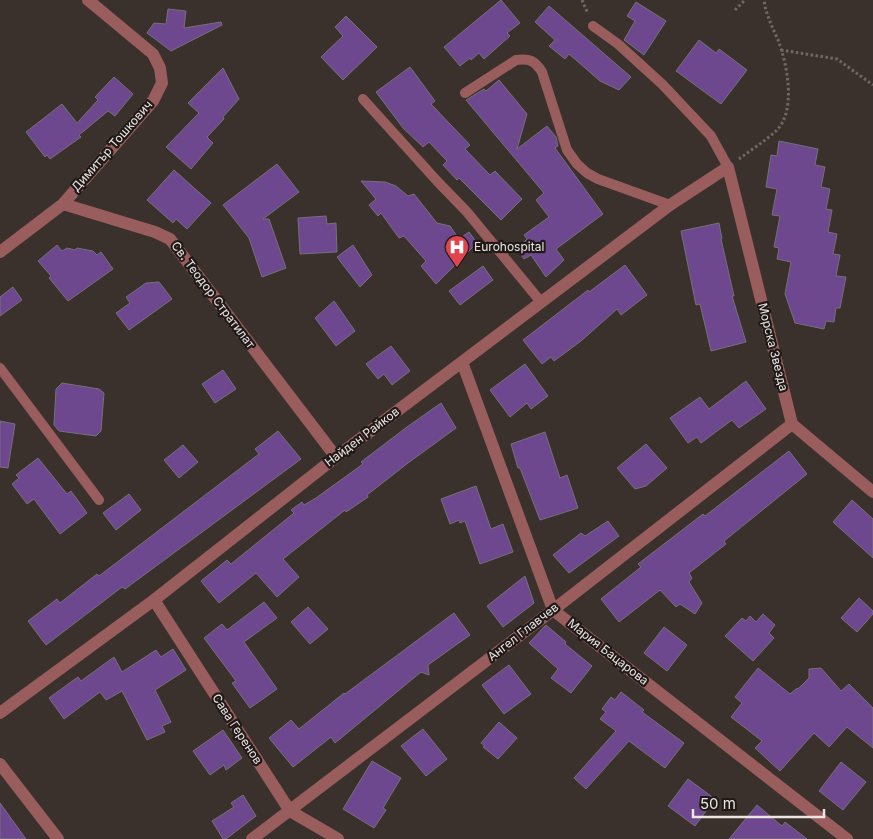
<svg xmlns="http://www.w3.org/2000/svg" width="873" height="839" viewBox="0 0 873 839" font-family="Inter,sans-serif">
  <style>
    .building { fill: #6d488e; stroke: #75707b }
    .lines { fill: none; stroke-linecap: round; stroke-linejoin: round }
    .path { stroke: #716863; stroke-width: 3; stroke-dasharray: 2.5 2.5; stroke-linecap: butt }
    .service { stroke: #995d5d; stroke-width: 10 }
    .minor { stroke: #995d5d; stroke-width: 12 }
    .tertiary { stroke: #995d5d; stroke-width: 12 }
    .labels { text-anchor: middle; stroke-width: 4.5; stroke-linejoin: round; paint-order: stroke }
    .street-label { font-size: 12px; fill: #ece5e2; stroke: #1f1a18 }
    .poi-label { font-size: 12px; fill: #ece5e2; stroke: #1f1a18; text-anchor: start }
  </style>
  <rect width="100%" height="100%" fill="#3b312c"/>
  <!-- building -->
  <path class="building" d="M501,0L520,23L507,33L510,36L484,59L479,53L471,60L470,58L460,66L444,47Z
    M636,2L666,21L644,55L624,40L635,21L627,16Z
    M549,6L631,77L619,90L600,81L569,54L565,59L549,46L555,40L535,22Z
    M168,9L186,11L184,28L221,22L222,25L171,51L147,33L154,23L166,24Z
    M346,16L377,47L343,80L321,57L343,36L335,27Z
    M699,40L716,53L719,49L747,70L721,104L676,71Z
    M410,67L435,101L431,104L470,145L465,149L490,175L495,171L522,199L501,220L459,178L457,180L443,165L447,161L429,142L423,147L403,128L376,92Z
    M223,68L239,99L223,117L224,119L207,137L213,143L191,169L166,147L199,113L188,103Z
    M114,77L133,94L115,116L108,111L79,135L81,137L50,159L47,155L45,157L26,132L62,104L77,123L98,100L95,97Z
    M499,80L527,114L517,149L547,126L556,137L558,146L555,148L603,214L556,249L564,260L546,277L531,255L524,259L517,249L527,239L524,235L549,217L536,200L544,193L466,100L484,89L486,91Z
    M779,141L818,149L815,165L825,167L821,187L830,189L826,209L832,210L828,232L837,234L833,254L840,255L836,276L846,277L840,308H836L834,322L826,321L824,329L795,323L785,294L791,262L777,259L779,248L774,247L780,216L772,215L777,189L766,187L771,155L777,156Z
    M277,164L299,192L263,219H269L286,268L262,277L249,238L223,205Z
    M174,170L211,203L187,229L176,219L173,223L147,200Z
    M361,181L385,182L396,186L408,196L414,194L437,223L450,226L459,239L469,232L477,243L436,284L421,266L426,261L404,236L399,238L381,213L378,216L369,205L376,199Z
    M326,216L327,224L336,223L337,252L300,254L298,218Z
    M719,223L722,239H721L734,296H732L746,342L711,351L700,304L696,305L681,231Z
    M57,245L62,251L67,248L75,250L77,248L93,251L97,255L101,252L113,269L68,301L49,278L51,276L38,261Z
    M353,245L372,275L360,287L337,257Z
    M625,265L647,295L621,315L617,309L581,341L554,361L551,357L542,364L523,340L588,290L589,292Z
    M483,266L493,280L460,305L449,291Z
    M159,282L172,299L129,330L116,313L130,303L126,297L146,283Z
    M13,287L22,300L0,316V297Z
    M334,301L355,331L336,346L315,318Z
    M391,346L410,371L392,385L384,374L378,379L366,364Z
    M525,364L548,396L531,409L527,403L510,417L490,390Z
    M223,370L236,389L215,403L202,384Z
    M746,381L766,409L739,428L732,420L701,443L697,437L688,443L670,418L700,397L709,409Z
    M62,383L99,389L104,393L101,431L96,436L59,431L54,425L56,389Z
    M441,403L456,428L408,463L367,495L368,497L346,512L345,510L283,559L299,577L277,597L256,573L219,603L201,581L227,560L231,564L294,513L291,510L302,502L304,505L316,498L363,464L361,462L407,427Z
    M0,421L15,424L8,468L0,467Z
    M278,431L301,459L125,589L122,587L46,645L28,621L57,599L60,603L97,574L99,576L259,454L255,449Z
    M545,432L560,478L567,475L578,508L540,520L520,468H518L511,444Z
    M646,444L667,468L646,486L635,489L617,468Z
    M183,445L198,462L179,478L164,460Z
    M789,451L807,474L724,541L726,544L689,573L692,578L689,582L702,603L695,614L680,604L676,607L660,590L619,622L601,599L641,567L638,564L703,514L705,516Z
    M38,458L67,494L71,491L87,513L60,534L34,499L27,504L12,484L19,478L16,475Z
    M476,486L491,529L503,524L513,552L480,564L465,521L460,523L459,520L450,524L441,499Z
    M129,494L141,510L116,530L103,513Z
    M852,500L873,519V558L833,522Z
    M608,521L619,536L569,573L553,555L581,533L585,536Z
    M525,576L534,603L503,627L487,606Z
    M859,598L873,611V614L857,632L841,618Z
    M264,602L277,618L244,642L277,689L250,708L232,683L236,681L204,638L222,624L227,630Z
    M308,607L328,629L310,644L291,622Z
    M454,613L470,635L428,665L429,675L421,672L335,743L331,737L293,767L269,738L291,720L299,729L344,693L345,694Z
    M763,614L775,625L769,633L774,638L753,661L725,636L742,618L746,621L750,616L756,622Z
    M546,625L566,642L565,644L592,666L571,693L551,678L558,669L529,643Z
    M664,627L687,645L667,671L644,653Z
    M173,649L186,670L155,690L171,722L162,726L165,732L147,740L122,691L106,700L100,692L64,719L49,698L78,677L81,681L114,657L122,672L156,650L161,657Z
    M509,665L531,694L504,714L482,685Z
    M758,668L790,694L796,689L799,688L809,678V669L821,668L841,691L849,684L873,708V748L847,727L829,747L814,733L780,771L755,748L762,741L731,717L742,703L735,697Z
    M621,692L644,710L642,712L684,743L665,768L629,741L586,789L574,778L616,731L600,719L606,712L602,709L611,697L615,700Z
    M499,722L517,738L498,759L483,747L485,746L481,743Z
    M423,729L447,759L426,776L401,746Z
    M223,730L242,758L226,770L224,765L210,775L193,751Z
    M372,761L401,778L383,808L386,810L374,828L343,809Z
    M841,762L866,782L843,810L819,791Z
    M688,779L715,799L695,826L668,806Z
    M243,795L256,816L226,839H223L212,821L234,807L231,803Z
    M0,803L26,839H0Z
    M757,805L782,826L785,822L807,839H729Z"/>
  <g class="lines">
    <!-- path -->
    <path class="path" d="M582,0L588,14
      M735,10L745,0
      M781,50L837,59L873,85
      M739,159C751,150 765,141 776,131C797,111 787,63 778,40C772,26 766,15 764,0"/>
    <!-- service -->
    <path class="service" d="M593,26L618,44L662,84L711,136L728,167
      M465,93L516,60C530,58 535,61 542,72L567,150L577,164L587,173L598,179L670,205
      M363,99L437,181L467,212L541,302
      M0,368L99,500"/>
    <!-- minor -->
    <path class="minor" d="M63,204L155,232L170,239L336,457
      M0,252L63,204L153,101L162,83L160,68L153,54L88,0
      M462,362L553,610L847,839
      M154,600L290,811L338,839
      M0,713L154,600L336,457L670,205L728,167L792,424L873,492
      M252,839L553,610L792,424"/>
    <!-- tertiary -->
    <path class="tertiary" d="M0,764L58,839"/>
  </g>
  <!-- icons -->
  <defs>
    <g id="hospital-pin" transform="scale(1.25)"><path d="M0 17L-7.5 6A9.5 9.5 0 1 1 7.5 6Z" fill="#e0444e" stroke="#1f1a18"/><path d="M-5-5h3v3.5h4V-5h3V5h-3V1.5h-4V5h-3Z" fill="#fff"/></g>
  </defs>
  <g fill-rule="evenodd">
    <use href="#hospital-pin" x="457" y="247"/>
  </g>
  <g class="labels">
    <!-- street labels -->
    <g class="street-label">
      <text transform="translate(112 146) rotate(-49)" y="4">Димитър Тошкович</text>
      <text transform="translate(213 295) rotate(53)" y="4">Св. Теодор Стратилат</text>
      <text transform="translate(773 347) rotate(76)" y="4">Морска Звезда</text>
      <text transform="translate(362 437) rotate(-37)" y="4">Найден Райков</text>
      <text transform="translate(523 632) rotate(-38)" y="4">Ангел Главчев</text>
      <text transform="translate(608 652) rotate(38)" y="4">Мария Бацарова</text>
      <text transform="translate(237 729) rotate(57)" y="4">Сава Геренов</text>
    </g>
    <!-- poi labels -->
    <g class="poi-label">
      <text x="474" y="251">Eurohospital</text>
    </g>
  </g>
  <!-- scale -->
  <path d="M693 809v8h131v-8" fill="none" stroke="#ece5e2" stroke-width="2.5"/>
  <text x="700" y="809" font-size="15" fill="#ece5e2" stroke="#1f1a18" stroke-width="4" paint-order="stroke">50 m</text>
</svg>
